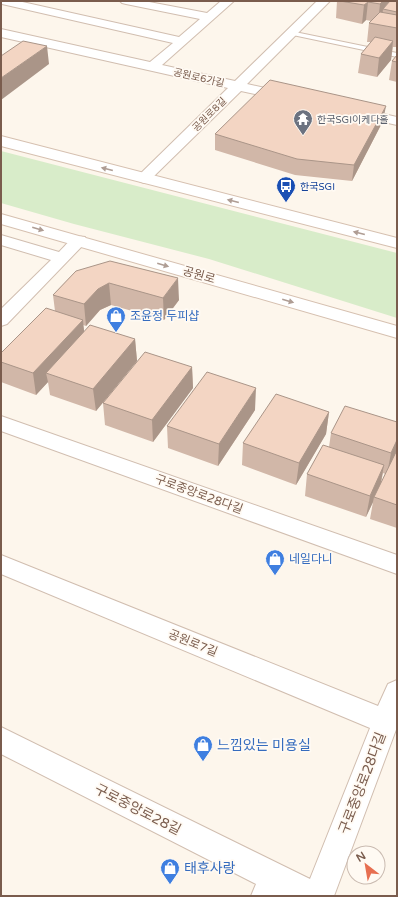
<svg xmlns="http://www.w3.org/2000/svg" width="398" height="897" viewBox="0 0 398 897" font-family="'Varela Round','Noto Sans KR',sans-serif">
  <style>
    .green { fill: #d8ecc9 }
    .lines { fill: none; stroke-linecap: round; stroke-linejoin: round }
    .service-casing { stroke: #d1beb0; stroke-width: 2 }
    .minor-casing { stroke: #d1beb0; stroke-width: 2 }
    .secondary-casing { stroke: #d6c0b0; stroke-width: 2 }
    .service { fill: #fff; fill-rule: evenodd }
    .minor { fill: #fff; fill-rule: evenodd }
    .secondary { fill: #fff; fill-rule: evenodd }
    .wall { fill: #d1b7a8; fill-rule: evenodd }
    .shaded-wall { fill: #aa9588 }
    .building { fill: #f3d5c3; stroke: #aa9588 }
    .oneway { fill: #af9d94 }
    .labels { text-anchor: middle; stroke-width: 3.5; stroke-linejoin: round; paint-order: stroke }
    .far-street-label { font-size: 10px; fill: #7a5c4d; stroke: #fffaf3 }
    .far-worship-label { font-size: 10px; fill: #5b616d; stroke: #fffaf3; text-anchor: start }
    .far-transit-label { font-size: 10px; fill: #164399; stroke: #fffaf3; text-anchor: start }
    .street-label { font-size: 12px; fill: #7a5c4d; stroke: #fffaf3 }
    .shop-label { font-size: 12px; fill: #366cbe; stroke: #fffaf3; text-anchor: start }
    .near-shop-label { font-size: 14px; fill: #366cbe; stroke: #fffaf3; text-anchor: start }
    .near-street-label { font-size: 14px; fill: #7a5c4d; stroke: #fffaf3 }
  </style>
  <rect width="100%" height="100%" fill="#fdf6ec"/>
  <!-- green -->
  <path class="green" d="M1,151L397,253V318L209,259L74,224L1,203Z"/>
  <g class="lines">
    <!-- service casing -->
    <g class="service-casing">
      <path id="service" d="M290,31L397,53V57L288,34L287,33Z"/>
    </g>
    <!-- minor casing -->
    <g class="minor-casing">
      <path id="minor" d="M1,1H18L179,37L200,19L126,4L122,3L120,1H144L207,13L221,1H234L162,65L235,81L317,1H330L247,84L292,94L294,97L292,100L287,101L241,91L149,181L144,183L139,181L136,178L139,175L228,88L1,37V29L150,62L173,43L2,4Z
        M357,108L397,117V125L352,115L350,112L352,109Z
        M1,235L59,252C67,244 73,234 85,237L87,241L7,324L1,326V309L51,260L1,245Z
        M1,416L397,555V574L1,431Z
        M1,555L378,706L388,684L397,680V727L334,896H251L256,884L1,754V727L310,879L370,728L1,574Z"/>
    </g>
    <!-- secondary casing -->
    <g class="secondary-casing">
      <path id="secondary" d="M1,136L397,238V248L1,146Z
        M1,214L397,326V338L1,224Z"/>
    </g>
    <!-- service -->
    <use href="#service" class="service"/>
    <!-- minor -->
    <use href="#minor" class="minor"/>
    <!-- secondary -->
    <use href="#secondary" class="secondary"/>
  </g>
  <!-- wall -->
  <path class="wall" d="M337,1H397V47H393L391,60L377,77L358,73L361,54L371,42H367L369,23L371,21L366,20L362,24L336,18Z
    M397,55V82L389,80L392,61Z
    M383,121L352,181L295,175L215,150V134Z
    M76,271L179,300L164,320L111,305L100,310L86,326L83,325L84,332L135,339L137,361L96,411L50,395L48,382L36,395L1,382V353L55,311L53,295Z
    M192,367L193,388L153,442L105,425L103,403Z
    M255,410L218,466L168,448L167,426Z
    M329,412L326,434L296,485L242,465L243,443Z
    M397,422V528L370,519L373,502L366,517L305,496L307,474L329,447L331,433ZM383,473L385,474L381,483Z"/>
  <!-- shaded-wall -->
  <path class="shaded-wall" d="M383,1H390L383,9L382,18L378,22L380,4Z
    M368,2L366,20L362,24L364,5Z
    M393,41L391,60L377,77L379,58Z
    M47,46L49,64L1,100V78Z
    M386,106L383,121L352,181L354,165Z
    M178,278L179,300L164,320L163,298Z
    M109,283L111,305L100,310L86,326L84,304L98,289Z
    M83,320L85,341L46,373L48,382L36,395L33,373Z
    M135,339L137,361L96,411L93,389Z
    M192,367L193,388L153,442L152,420Z
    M256,388L255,410L218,466L219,444Z
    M329,412L326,434L296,485L299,463Z
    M397,440V452L387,474L391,453Z
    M384,465L380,487L374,497L373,502L366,517L370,496Z"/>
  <!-- building -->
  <path class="building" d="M340,1H383L380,4L368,2L364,5Z
    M390,1H397V12L383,9Z
    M380,12L397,15V28L369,23Z
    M375,37L393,41L379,58L361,54Z
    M23,41L47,46L1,78V56Z
    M397,55V62L392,61Z
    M270,80L386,106L354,165L297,159L215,134Z
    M110,261L178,278L163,298L109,283L98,289L84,304L53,295L76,271Z
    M46,308L83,320L33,373L1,362V353Z
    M90,325L135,339L93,389L46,373Z
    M145,352L192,367L152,420L103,403Z
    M207,372L256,388L219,444L167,426Z
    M276,394L329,412L299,463L243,443Z
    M345,406L397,422V440L391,453L331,433Z
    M323,445L384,465L370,496L307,474Z
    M397,450V505L374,497Z"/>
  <!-- one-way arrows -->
  <defs><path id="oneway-solid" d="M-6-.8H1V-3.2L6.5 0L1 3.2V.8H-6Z"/></defs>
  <g class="oneway">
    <use href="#oneway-solid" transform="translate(107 169) rotate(-166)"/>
    <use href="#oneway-solid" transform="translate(233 201) rotate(-166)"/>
    <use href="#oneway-solid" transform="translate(38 229) rotate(16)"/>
    <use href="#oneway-solid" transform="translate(359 233) rotate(-166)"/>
    <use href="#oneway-solid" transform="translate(163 265) rotate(16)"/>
    <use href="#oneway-solid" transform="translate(288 301) rotate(16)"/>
  </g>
  <!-- icons -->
  <defs>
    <g id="temple-pin" transform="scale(1)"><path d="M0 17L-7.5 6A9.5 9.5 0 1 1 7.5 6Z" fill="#6b7280" stroke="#fffaf3"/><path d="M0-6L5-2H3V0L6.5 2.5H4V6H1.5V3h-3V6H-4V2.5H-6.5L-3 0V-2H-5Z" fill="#fff"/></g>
    <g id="bus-pin" transform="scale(1)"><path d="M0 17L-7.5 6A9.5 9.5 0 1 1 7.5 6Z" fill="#1a4fb4" stroke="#fffaf3"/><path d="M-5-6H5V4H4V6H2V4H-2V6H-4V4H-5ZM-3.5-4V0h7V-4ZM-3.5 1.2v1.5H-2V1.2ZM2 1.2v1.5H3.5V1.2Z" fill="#fff"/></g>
    <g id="shop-pin" transform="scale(1)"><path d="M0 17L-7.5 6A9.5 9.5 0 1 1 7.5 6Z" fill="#3f7fe0" stroke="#fffaf3"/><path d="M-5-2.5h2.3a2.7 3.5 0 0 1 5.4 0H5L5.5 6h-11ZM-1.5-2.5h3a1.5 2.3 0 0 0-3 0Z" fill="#fff"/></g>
  </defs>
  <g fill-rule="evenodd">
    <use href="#temple-pin" x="303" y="119"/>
    <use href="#bus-pin" x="286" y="186"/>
    <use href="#shop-pin" x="116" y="316"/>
    <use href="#shop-pin" x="275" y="559"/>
    <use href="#shop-pin" x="203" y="745"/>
    <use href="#shop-pin" x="170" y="868"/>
  </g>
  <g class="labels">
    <!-- far-street labels -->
    <g class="far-street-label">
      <text transform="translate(199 77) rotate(13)" y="4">공원로6가길</text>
      <text transform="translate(209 114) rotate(-45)" y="4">공원로8길</text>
    </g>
    <!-- far-worship labels -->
    <g class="far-worship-label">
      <text x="317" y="123">한국SGI이케다홀</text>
    </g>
    <!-- far-transit labels -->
    <g class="far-transit-label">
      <text x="300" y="190">한국SGI</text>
    </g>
    <!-- street labels -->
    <g class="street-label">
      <text transform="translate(199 275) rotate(16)" y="4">공원로</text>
      <text transform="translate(199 494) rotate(20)" y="4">구로중앙로28다길</text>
      <text transform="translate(193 643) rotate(22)" y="4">공원로7길</text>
    </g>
    <!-- shop labels -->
    <g class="shop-label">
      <text x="130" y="320">조윤정 두피샵</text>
      <text x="289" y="563">네일다니</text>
    </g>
    <!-- near-shop labels -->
    <g class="near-shop-label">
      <text x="217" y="750">느낌있는 미용실</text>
      <text x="184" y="873">태후사랑</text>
    </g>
    <!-- near-street labels -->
    <g class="near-street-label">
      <text transform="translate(362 783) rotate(-69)" y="5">구로중앙로28다길</text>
      <text transform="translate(138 809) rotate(27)" y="5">구로중앙로28길</text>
    </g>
  </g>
  <!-- border -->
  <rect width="398" height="897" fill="none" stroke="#7a5c4d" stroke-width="4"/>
  <!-- north arrow -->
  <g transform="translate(366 865) rotate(329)"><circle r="19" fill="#fffaf3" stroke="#cabbb1"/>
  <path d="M0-3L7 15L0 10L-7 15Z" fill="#e76f51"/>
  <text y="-6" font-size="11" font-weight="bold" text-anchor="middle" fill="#7a5c4d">N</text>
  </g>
</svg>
